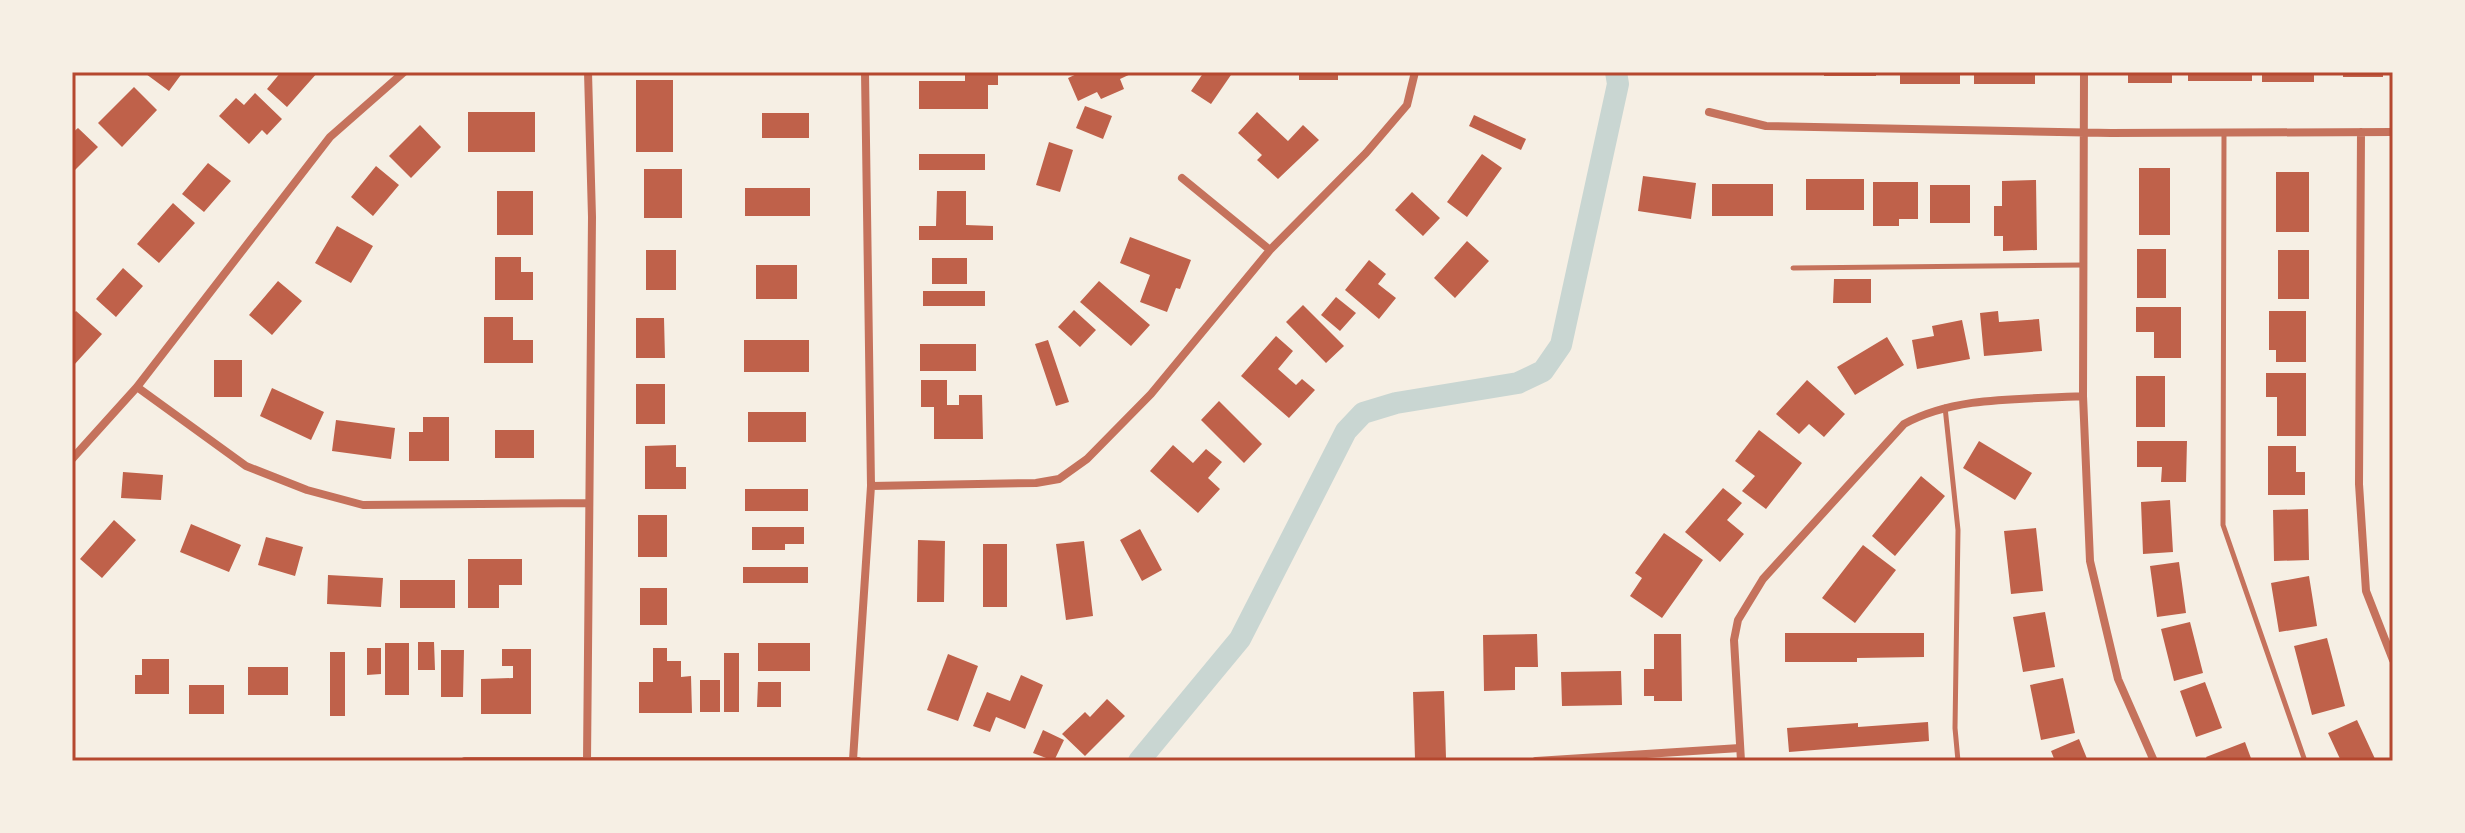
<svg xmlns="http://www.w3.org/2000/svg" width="2465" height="833" viewBox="0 0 2465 833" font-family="'Noto Serif',serif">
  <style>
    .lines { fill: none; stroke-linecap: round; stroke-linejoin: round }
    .canal { stroke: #c9d6d2; stroke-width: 22 }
    .building { fill: #bf614a }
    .service { stroke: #c5725c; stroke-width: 5 }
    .minor { stroke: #c5725c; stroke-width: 8 }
    .neatline { fill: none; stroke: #b5482f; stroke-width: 3 }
  </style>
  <rect width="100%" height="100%" fill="#f6efe4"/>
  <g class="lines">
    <!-- canal -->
    <path class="canal" d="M1139,761L1240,639L1346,431L1363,413L1396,403L1518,383L1543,371L1561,345L1618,84L1616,72"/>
  </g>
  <!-- building -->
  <path class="building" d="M148,72H183L169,91L146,74Z
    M281,72H318L287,107L267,89Z
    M965,72H998V85H988V109H919V81H965Z
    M1081,72H1135L1120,79L1124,89L1101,99L1097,92L1078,101L1068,78Z
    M1204,72H1233L1211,104L1191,91Z
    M1299,72H1338V80H1299Z
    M1824,72H1876V76H1824Z
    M1900,72H1960V84H1900Z
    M1974,72H2035V84H1974Z
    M2128,72H2172V83H2128Z
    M2188,72H2252V81H2188Z
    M2262,72H2314V82H2262Z
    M2343,72H2383V77H2343Z
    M636,80H673V152H636Z
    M134,87L157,110L122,147L98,123Z
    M255,93L282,119L267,135L262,130L249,144L219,116L236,98L244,105Z
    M1085,106L1112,116L1103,139L1076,128Z
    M468,112H535V152H468Z
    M1257,112L1288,141L1303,125L1319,140L1278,179L1257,160L1262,155L1238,133Z
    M762,113H809V138H762Z
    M1474,115L1526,139L1521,150L1469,126Z
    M420,125L441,147L411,178L389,156Z
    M78,128L98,147L72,173V133Z
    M1049,142L1073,150L1060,192L1036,185Z
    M919,154H985V170H919Z
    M1482,154L1502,168L1467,217L1447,202Z
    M208,163L231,181L204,212L182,194Z
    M376,166L399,185L373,216L351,197Z
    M2139,168H2170V235H2139Z
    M644,169H682V218H644Z
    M2276,172H2309V232H2276Z
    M1643,176L1696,183L1691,219L1638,211Z
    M1806,179H1864V210H1806Z
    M2036,180L2037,250L2003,251V236H1994V206H2002V181Z
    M1873,182H1918V219H1899V226H1873Z
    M1712,184H1773V216H1712Z
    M1930,185H1970V223H1930Z
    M745,188H810V216H745Z
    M497,191H533V235H497Z
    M937,191H966V225L993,226V240H919V226H936Z
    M1412,192L1440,218L1423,236L1395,210Z
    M173,203L195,223L159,263L137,244Z
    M337,226L373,246L351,283L315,263Z
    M1130,237L1191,260L1180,289L1176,288L1167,312L1140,302L1150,275L1120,263Z
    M1467,241L1489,261L1455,298L1434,278Z
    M2137,249H2166V298H2137Z
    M646,250H676V290H646Z
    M2278,250H2309V299H2278Z
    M495,257H521V272H533V300H495Z
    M932,258H967V284H932Z
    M1369,260L1386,274L1378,284L1396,298L1379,319L1345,290Z
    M756,265H797V299H756Z
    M123,268L143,286L116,317L96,299Z
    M1834,279H1871V303H1833Z
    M278,281L302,301L272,335L249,315Z
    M1099,281L1150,325L1131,346L1080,302Z
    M923,291H985V306H923Z
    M1336,297L1356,313L1340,331L1321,315Z
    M1303,305L1344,346L1326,363L1286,322Z
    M2136,307H2181V358H2154V332H2136Z
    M1074,310L1096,330L1080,347L1058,327Z
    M76,311L102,334L74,365L72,363V315Z
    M1998,311L1999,322L2039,319L2042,351L1984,356L1980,313Z
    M2269,311H2306V362H2276V350H2269Z
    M484,317H513V340H533V363H484Z
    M636,318H664L665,358H636Z
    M1962,320L1970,359L1917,369L1912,340L1934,336L1932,326Z
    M1276,336L1293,351L1278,369L1296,385L1302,379L1315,390L1289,418L1241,376Z
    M1887,337L1904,365L1855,395L1837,367Z
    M744,340H809V372H744Z
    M1048,340L1069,402L1056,406L1035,344Z
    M920,344H976V371H920Z
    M214,360H242V397H214Z
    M2266,373H2306V436H2277V397H2266Z
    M2136,376H2165V427H2136Z
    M921,380H947V405H959V395H982L983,439H934V407H921Z
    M1807,380L1845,414L1824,437L1809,424L1799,434L1776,414Z
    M636,384H665V424H636Z
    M272,388L324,412L311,440L260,416Z
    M1219,401L1262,444L1244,463L1201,420Z
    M748,412H806V442H748Z
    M423,417H449V461H409V432H423Z
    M336,420L395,428L391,459L332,451Z
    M495,430H534V458H495Z
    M1759,430L1802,463L1766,509L1742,491L1755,476L1735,461Z
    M1979,441L2032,473L2015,500L1963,468Z
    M2137,441H2187L2186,482H2161L2162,467H2137Z
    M676,445V467H686V489H645V446Z
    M1173,445L1193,463L1206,449L1222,462L1208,478L1220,489L1198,513L1150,471Z
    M2268,446H2296V472H2305V495H2268Z
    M123,472L163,475L161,500L121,498Z
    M1921,476L1945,496L1895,556L1872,536Z
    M1723,488L1742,503L1727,520L1744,534L1720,562L1685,532Z
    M745,489H808V511H745Z
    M2170,500L2173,552L2143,554L2141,502Z
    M2308,509L2309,560L2274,561L2273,510Z
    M638,515H667V557H638Z
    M114,520L136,540L102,578L80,559Z
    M191,524L241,545L229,572L180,552Z
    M752,527H804V544H785V550H752Z
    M2036,528L2043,591L2011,594L2004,531Z
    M1140,529L1162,570L1142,581L1120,540Z
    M1664,533L1703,560L1662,618L1630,596L1642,578L1635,573Z
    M266,537L303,547L295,576L258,565Z
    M918,540L945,541L944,602H917Z
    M1084,541L1093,616L1066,620L1056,544Z
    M983,544H1007V607H983Z
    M1863,545L1896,570L1855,623L1822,598Z
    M468,559H522V585H499V608H468Z
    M2179,562L2186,613L2157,617L2150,566Z
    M743,567H808V583H743Z
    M328,575L383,578L381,607L327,604Z
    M2309,576L2317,626L2279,632L2271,583Z
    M400,580H455V608H400Z
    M640,588H667V625H640Z
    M2045,612L2055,667L2023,672L2013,617Z
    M2190,622L2203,673L2174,681L2161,629Z
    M1785,633H1924V657L1857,658V662H1785Z
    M1537,634L1538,667H1515V690L1484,691L1483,635Z
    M1654,634H1681L1682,701H1654V696H1644V669H1654Z
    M2327,638L2345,706L2312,715L2294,646Z
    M418,642H434L435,670H418Z
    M385,643H409V695H385Z
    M758,643H810V671H758Z
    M367,648H381V674L367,675Z
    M653,648H667V661H681V677L691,676L692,713H639V682H653Z
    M502,649H531V714H481V679L513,678V666H502Z
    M441,650H464L463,697H441Z
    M330,652H345V716H330Z
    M724,653H739V712H724Z
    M948,654L978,666L958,721L927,710Z
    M142,659H169V694H135V675H142Z
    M248,667H288V695H248Z
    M1621,671L1622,705L1562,706L1561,672Z
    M1021,675L1043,685L1025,729L996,717L990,732L973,726L987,692L1010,701Z
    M2063,678L2075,733L2041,740L2030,685Z
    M700,680H720V712H700Z
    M758,682H781V707H757Z
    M2205,682L2222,728L2196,737L2180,691Z
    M189,685H224V714H189Z
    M1444,691L1446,758L1415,759L1413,692Z
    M1107,699L1125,716L1085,756L1062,734L1085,712L1090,717Z
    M2357,720L2376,761H2341L2328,733Z
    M1928,722L1929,741L1789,752L1787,728L1858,723V727Z
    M1043,730L1064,740L1054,761L1033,753Z
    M2079,739L2088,761H2055L2051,751Z
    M2245,742L2252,761H2208L2206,757Z"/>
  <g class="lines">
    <!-- service -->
    <path class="service" d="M2224,133L2223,525L2305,761
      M1793,268L2083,265
      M1945,407L1958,530L1955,728L1958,761"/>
    <!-- minor -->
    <path class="minor" d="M2084,72L2083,396L2090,561L2118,679L2154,761
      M1709,112L1766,126L2111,133L2393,132
      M2361,132L2359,484L2366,591L2393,660
      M1182,178L1270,250
      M137,387L246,466L307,490L363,505L588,503
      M72,459L137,387L330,137L404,72
      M871,486L1036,483L1059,479L1087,459L1151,394L1270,250L1366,153L1407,105L1415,72
      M853,760L871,486L865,72
      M465,761H858
      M587,761L592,217L588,72
      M1536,761L1740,748
      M1741,761L1734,640L1738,620L1763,579L1904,424C1958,395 2023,400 2083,396"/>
  </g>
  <!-- border -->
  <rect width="2465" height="833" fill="none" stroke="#f6efe4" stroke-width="148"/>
  <rect x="74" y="74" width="2317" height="685" class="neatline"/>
</svg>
